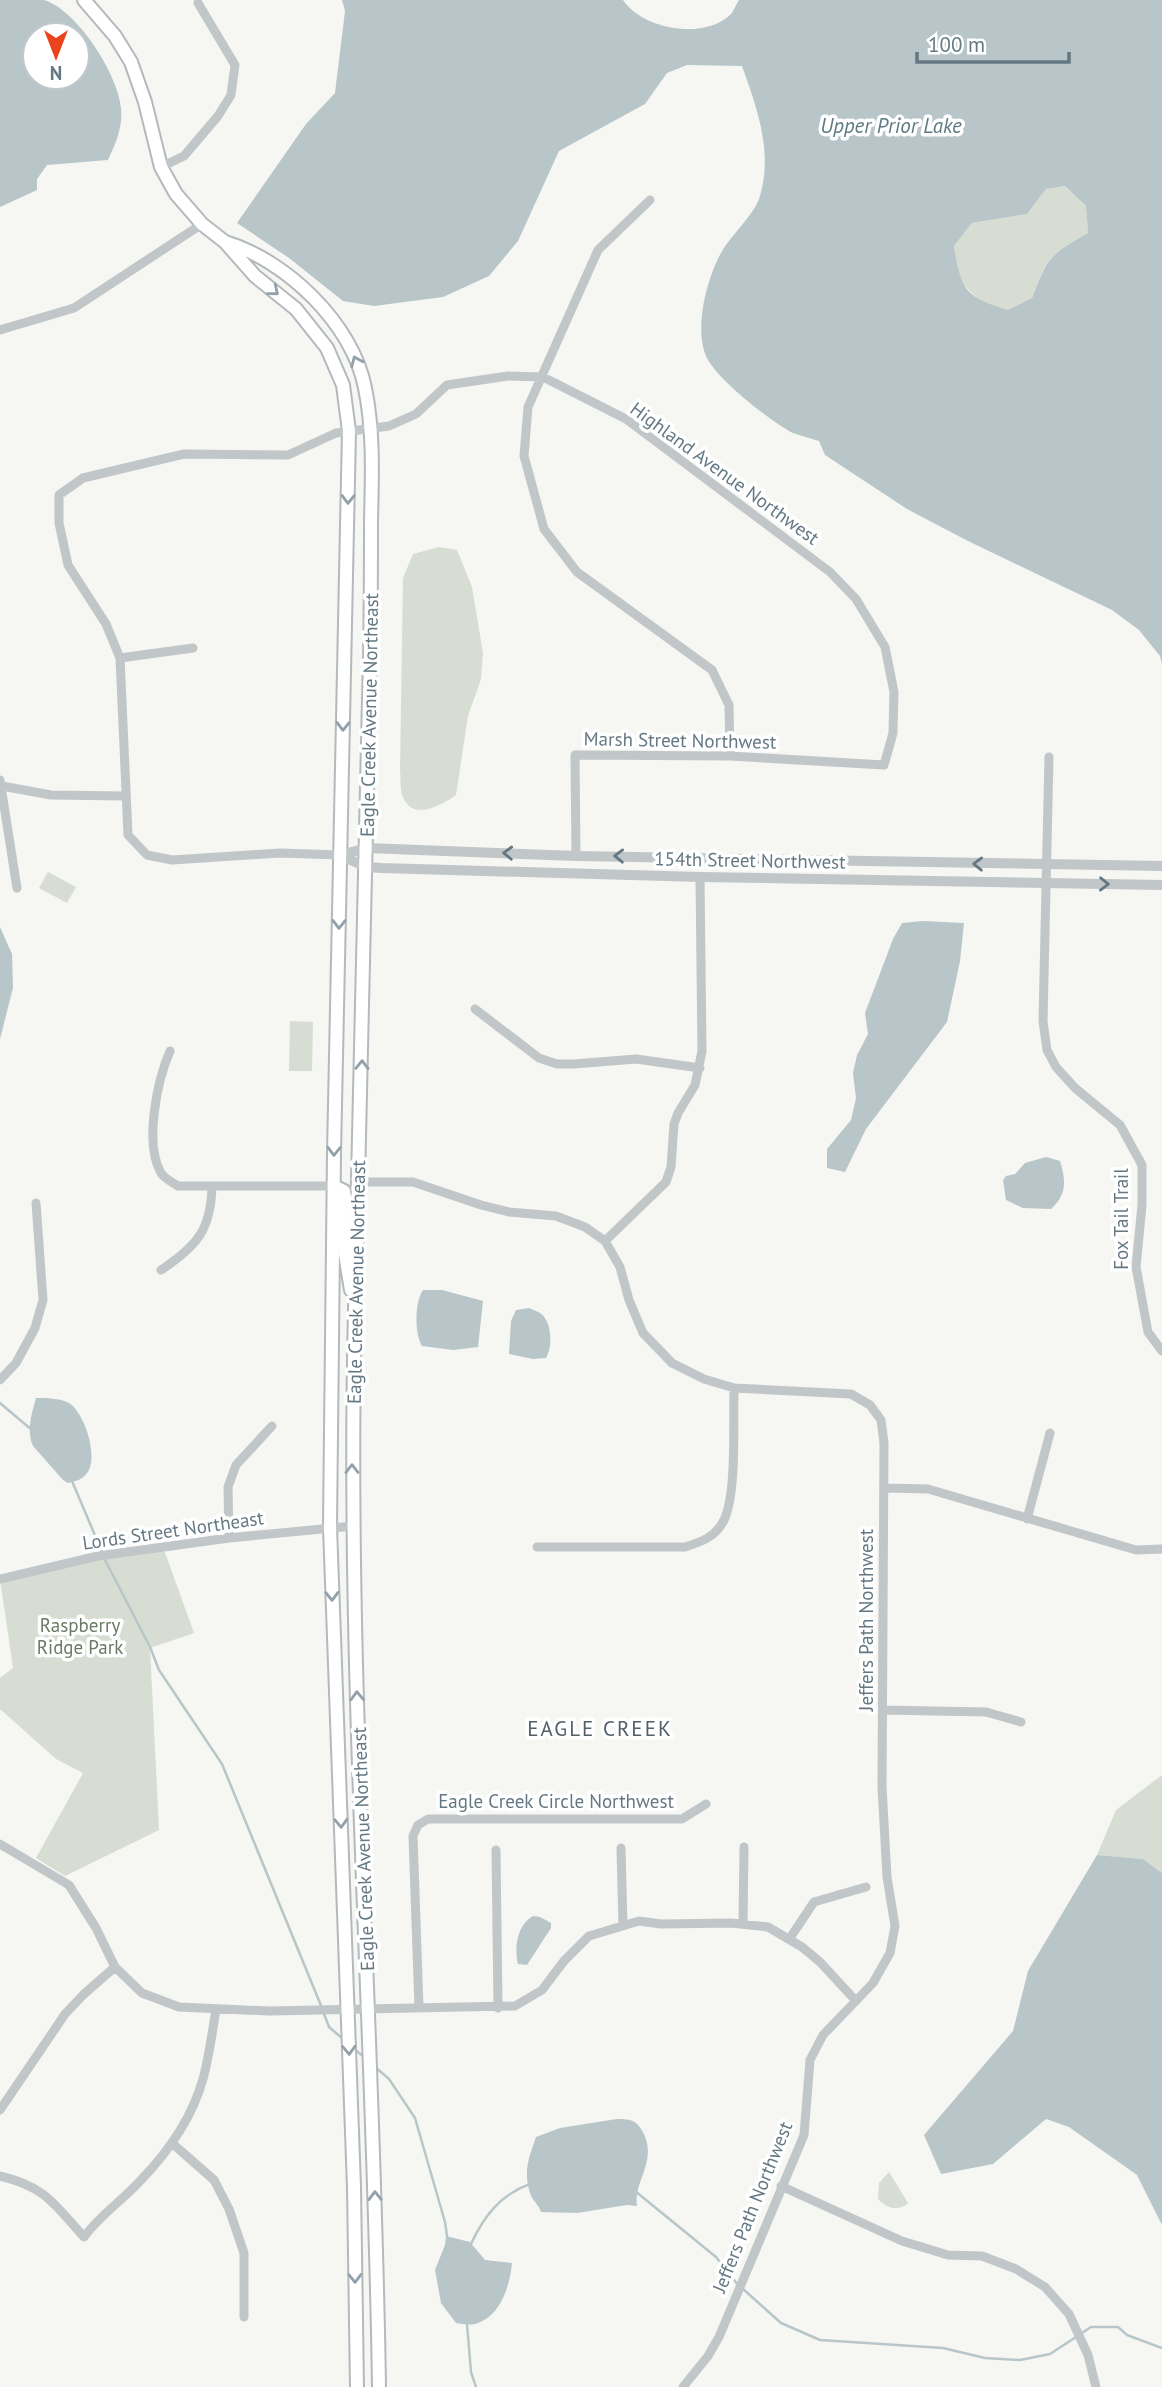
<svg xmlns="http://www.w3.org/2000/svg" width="1162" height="2387" viewBox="0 0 1162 2387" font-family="'PT Sans',sans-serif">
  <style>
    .green { fill: #d7ddd3 }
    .water { fill: #b8c6c9; fill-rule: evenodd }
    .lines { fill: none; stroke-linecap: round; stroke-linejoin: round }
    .stream { stroke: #b8c6c9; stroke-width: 2.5 }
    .secondary-casing { stroke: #b3b9bd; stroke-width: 16 }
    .minor { stroke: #c1c6c8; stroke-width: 9 }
    .tertiary { stroke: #c1c6c8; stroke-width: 10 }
    .secondary { stroke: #fff; stroke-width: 12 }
    .oneway { stroke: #92a0a9 }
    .oneway2 { stroke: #647884 }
    .labels { text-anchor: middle; stroke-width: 7; stroke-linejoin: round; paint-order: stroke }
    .street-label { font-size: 19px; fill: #647884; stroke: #fff }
    .park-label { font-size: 19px; fill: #697b63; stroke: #fff }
    .water-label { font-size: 21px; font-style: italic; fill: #5f7a81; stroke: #fff }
    .neighbourhood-label { font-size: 21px; letter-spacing: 2px; fill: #526069; stroke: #fff }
  </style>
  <rect width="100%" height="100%" fill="#f6f6f2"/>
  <!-- green -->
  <path class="green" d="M1065,186L1086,206L1088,233C1052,253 1046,258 1032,298L1008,310L980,301L960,281L954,246L972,223L1027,214L1046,189Z
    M439,547L457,550L472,587L483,653L481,679L468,716L456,795C441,805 412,823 402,795C400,788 401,778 400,771L403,578L413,554Z
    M48,872L76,887L67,903L39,888Z
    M290,1021L313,1022L312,1071H289Z
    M163,1547L194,1633L150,1648L159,1830L65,1876L36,1858L83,1773L56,1759L0,1709V1678L13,1668L0,1579Z
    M1162,1775V1873L1143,1859L1097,1855L1116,1810Z
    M889,2172L908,2203C899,2212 886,2208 878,2199L879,2183Z"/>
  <!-- water -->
  <path class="water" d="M0,0C13,0 31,0 44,0C77,10 118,74 121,108C123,127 116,143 108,160L47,165L37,179V190L0,207ZM35,35H77V77H35Z
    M342,0H623C642,29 704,41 731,14C734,11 736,4 739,0H1162V664L1160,656L1139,630L1112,610L968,541L907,509L825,455L819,441C810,438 801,436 793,433C771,422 715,378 706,356C694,328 707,278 721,253C731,235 755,214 760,196C773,151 757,108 742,66L687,65L667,73L645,104L559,151L518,241L489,276L443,297L374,306L343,301L289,258L237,223L306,124L335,93L345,11ZM1065,186L1086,206L1088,233C1050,255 1048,256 1032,298L1008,310C965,297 961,290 954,246L972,223L1027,214L1046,189Z
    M923,921L964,923L960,961L947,1022L866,1129L845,1172L827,1168V1149L851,1120L856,1098L853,1073L857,1055L868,1034L865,1013L893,939L902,923Z
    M0,927L12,954L13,988L0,1039Z
    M1046,1157L1060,1161C1066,1181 1067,1194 1051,1209L1023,1208L1006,1200L1003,1180L1006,1176L1015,1174L1025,1163Z
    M423,1290H442L483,1301L478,1347L453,1350L422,1346C414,1333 415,1301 423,1290Z
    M529,1308C533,1310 537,1311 540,1313C552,1321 553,1346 546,1358L533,1359L509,1354L511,1321L516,1310Z
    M36,1398C47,1398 59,1398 69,1403C85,1413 99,1458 87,1473C82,1480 76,1481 68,1483L63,1480L33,1446C26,1431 32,1413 36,1398Z
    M1097,1855L1143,1859L1162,1873V2225L1137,2175L1069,2127L1046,2119L993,2164L941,2174L924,2135L1013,2031L1028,1971Z
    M533,1916L540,1917L551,1923V1928L527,1965L518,1964C514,1947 517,1925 533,1916Z
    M617,2119C631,2119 637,2120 644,2134C657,2163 633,2182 637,2206L627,2205L577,2213L541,2212C539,2205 532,2200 530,2193C523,2170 529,2158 536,2137L560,2128Z
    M446,2236L470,2242L485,2260L512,2263C510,2285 501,2315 478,2323C472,2326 463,2324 456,2323L441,2303L435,2270L445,2245Z"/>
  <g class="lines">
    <!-- stream -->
    <path class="stream" d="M0,1403L32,1430
      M72,1481L102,1552
      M104,1558L150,1647L159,1670L222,1764L322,2008
      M324,2014L329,2027L343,2039
      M353,2048L364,2057
      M374,2066L389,2079L415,2118L445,2222L447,2236
      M635,2191L716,2257L738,2285
      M471,2244C484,2216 500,2195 530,2184
      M743,2289L781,2323L820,2340L943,2348L985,2358L1020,2360L1050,2354L1076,2337
      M467,2324L471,2372L476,2387
      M1082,2333L1091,2327H1118L1127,2335L1162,2348"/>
    <!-- secondary casing -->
    <g class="secondary-casing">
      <path id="secondary" d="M84,0L115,36L131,62L145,102L161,167L176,194L202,224L225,242L255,276L296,309L327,348L343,385L349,431L334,1153L330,1527L354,2187L357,2387
        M225,242C286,260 353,324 365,388C374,432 372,477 371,521C371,580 371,639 369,699C366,902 360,1106 355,1310C346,1669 374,2028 379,2387
        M334,1186L344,1191L345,1198V1254L351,1290"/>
    </g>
    <!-- minor -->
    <path class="minor" d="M161,167L184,156L218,116L231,95L235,65L198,3
      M650,200L598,250L528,407L524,456L544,529L577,572L712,670L729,705L730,756
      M0,330L74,308L202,224
      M120,658L193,648
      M1049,757L1043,1021L1047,1050L1056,1067L1075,1088L1120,1125L1142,1165V1205L1136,1267L1148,1332L1162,1351
      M0,780L17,888
      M2,786L51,795L125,796
      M340,855L280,853L172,860L147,855L128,835L120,658L106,624L68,565L59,523V495L83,478L184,454L288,455L336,433L389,426L416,414L447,385L508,376L543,377L626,419L830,572L856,599L885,647L894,692L893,733L884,765L730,756L575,755L576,856
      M475,1009L539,1058L557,1064H574L636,1059L700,1068
      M170,1051C157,1081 144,1144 161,1173C165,1179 172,1182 178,1186H334
      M359,1182H413L481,1205L509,1212L556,1216L585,1227L605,1241L620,1267L629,1300L643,1333L672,1363L704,1379L734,1388L851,1394L870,1405L881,1420L884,1443L882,1787L887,1877L895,1926L890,1953L873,1983L823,2035L810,2060L804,2135L719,2337L708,2356L683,2387
      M605,1241L666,1182L671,1167L674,1124L678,1113L695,1085L702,1051L700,877
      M161,1270C197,1246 211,1230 212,1186
      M0,1380L16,1363L35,1328L43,1300L36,1203
      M884,1488L928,1489L1136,1550L1162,1549
      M1027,1519L1050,1433
      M229,1538L228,1487L236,1465L272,1426
      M537,1547H685C701,1542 716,1537 724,1520C737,1493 733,1421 734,1388
      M0,1579L98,1556L229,1538L353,1526
      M883,1710L986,1712L1021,1722
      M0,1844L69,1885L96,1928L115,1967L142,1993L179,2007L270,2011L515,2006L542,1990L564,1961L589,1936L639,1921L661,1924L731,1923L768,1927L802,1947L820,1962L856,2001
      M621,1848L623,1926
      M496,1850L498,2008
      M743,1924L744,1847
      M790,1938L814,1902L866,1887
      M419,2008L413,1836L418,1825L428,1819H682L706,1804
      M0,2110L65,2014L84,1994L115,1967
      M173,2144L214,2180L229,2209L244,2253V2317
      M0,2176C46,2187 54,2204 84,2237C101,2214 122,2201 141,2180C169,2151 192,2118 203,2079C209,2057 212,2033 216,2010
      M781,2186L902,2241L948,2255L982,2256L1016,2269L1045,2287L1069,2314L1088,2355L1096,2387"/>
    <!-- tertiary -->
    <path class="tertiary" d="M340,855L366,867L381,868L700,877L1162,885
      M340,855L367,848L576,856L1162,866"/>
    <!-- secondary -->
    <use href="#secondary" class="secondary"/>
  </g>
  <!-- one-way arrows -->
  <defs><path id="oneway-chevron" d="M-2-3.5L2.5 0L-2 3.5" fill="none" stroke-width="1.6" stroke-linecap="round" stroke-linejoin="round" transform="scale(1.75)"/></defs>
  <g class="oneway">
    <use href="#oneway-chevron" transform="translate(274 291) rotate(39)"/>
    <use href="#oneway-chevron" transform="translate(356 361) rotate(-113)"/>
    <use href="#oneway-chevron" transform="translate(348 499) rotate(91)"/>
    <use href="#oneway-chevron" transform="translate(343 726) rotate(91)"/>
    <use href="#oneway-chevron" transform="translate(339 924) rotate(91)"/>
    <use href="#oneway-chevron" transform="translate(362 1065) rotate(-89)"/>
    <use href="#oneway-chevron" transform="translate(334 1151) rotate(91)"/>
    <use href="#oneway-chevron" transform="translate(352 1469) rotate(-90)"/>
    <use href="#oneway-chevron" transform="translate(332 1596) rotate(89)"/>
    <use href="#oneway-chevron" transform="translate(357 1696) rotate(-92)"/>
    <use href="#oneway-chevron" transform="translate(341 1823) rotate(88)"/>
    <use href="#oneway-chevron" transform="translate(349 2050) rotate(88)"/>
    <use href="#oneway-chevron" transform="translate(375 2196) rotate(-91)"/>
    <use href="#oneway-chevron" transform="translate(355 2278) rotate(89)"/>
  </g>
  <g class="oneway2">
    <use href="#oneway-chevron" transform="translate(508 853) rotate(-178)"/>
    <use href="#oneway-chevron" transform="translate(619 856) rotate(-179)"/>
    <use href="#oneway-chevron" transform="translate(978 864) rotate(-179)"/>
    <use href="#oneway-chevron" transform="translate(1104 884) rotate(1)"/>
  </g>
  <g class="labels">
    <!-- street labels -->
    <g class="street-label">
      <text transform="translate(725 473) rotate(36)" y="7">Highland Avenue Northwest</text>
      <text transform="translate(369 715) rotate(-89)" y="7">Eagle Creek Avenue Northeast</text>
      <text transform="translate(680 740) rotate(1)" y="7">Marsh Street Northwest</text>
      <text transform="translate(750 860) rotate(1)" y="7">154th Street Northwest</text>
      <text transform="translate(1121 1219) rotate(-90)" y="7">Fox Tail Trail</text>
      <text transform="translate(356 1282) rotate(-89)" y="7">Eagle Creek Avenue Northeast</text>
      <text transform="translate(173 1530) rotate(-8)" y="7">Lords Street Northeast</text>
      <text transform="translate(866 1620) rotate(-90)" y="7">Jeffers Path Northwest</text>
      <text x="556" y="1808">Eagle Creek Circle Northwest</text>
      <text transform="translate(363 1849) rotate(-92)" y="7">Eagle Creek Avenue Northeast</text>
      <text transform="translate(752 2207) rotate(-68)" y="7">Jeffers Path Northwest</text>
    </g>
    <!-- park labels -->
    <g class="park-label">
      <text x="80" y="1632">Raspberry<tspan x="80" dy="22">Ridge Park</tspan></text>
    </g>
    <!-- water labels -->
    <g class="water-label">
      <text x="891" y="133">Upper Prior Lake</text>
    </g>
    <!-- neighbourhood labels -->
    <g class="neighbourhood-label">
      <text x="600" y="1736">EAGLE CREEK</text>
    </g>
  </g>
  <!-- north arrow -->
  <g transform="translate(56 56) rotate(180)"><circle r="33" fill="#ffffff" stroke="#c1c9ce" stroke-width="2"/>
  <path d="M0-5L12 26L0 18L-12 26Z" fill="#ea431e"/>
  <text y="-10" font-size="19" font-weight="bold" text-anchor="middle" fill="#647884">N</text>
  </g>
  <!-- scale -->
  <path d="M917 52v10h152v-10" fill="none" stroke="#647884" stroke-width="3.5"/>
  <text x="928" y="52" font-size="21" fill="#647884" stroke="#ffffff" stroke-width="5" paint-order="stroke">100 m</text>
</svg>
